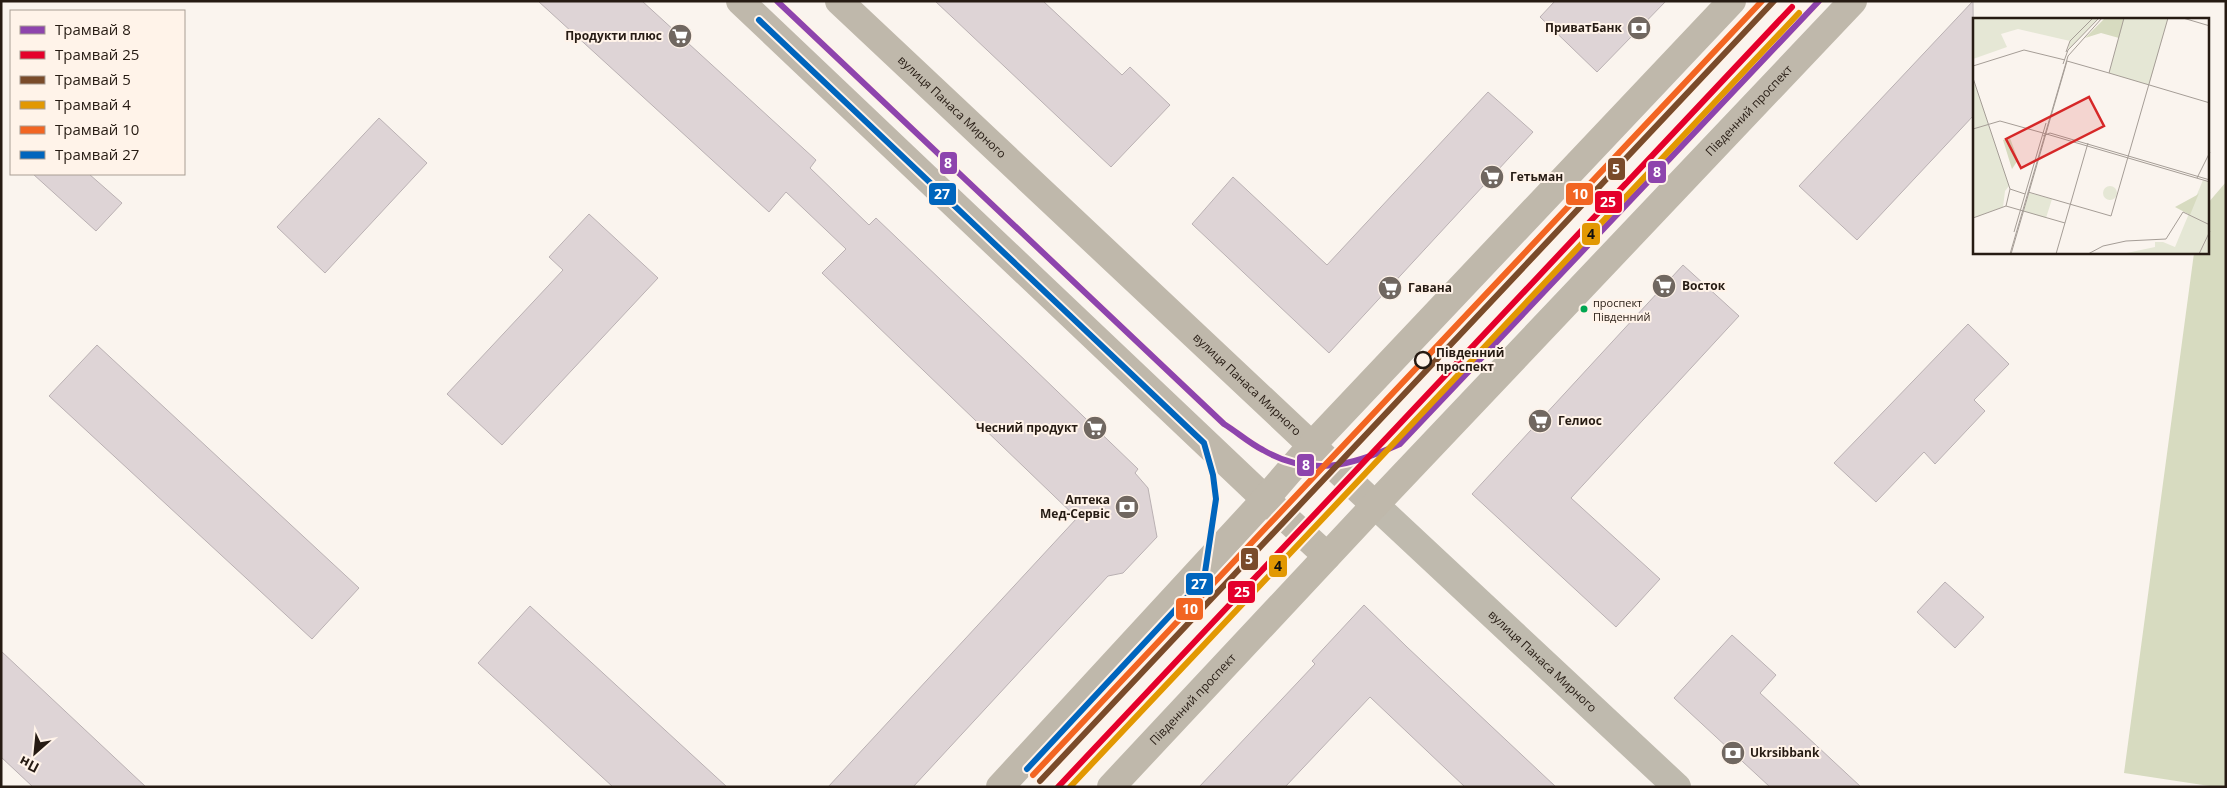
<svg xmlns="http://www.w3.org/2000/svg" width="2227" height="788" viewBox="0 0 2227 788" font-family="'Open Sans',sans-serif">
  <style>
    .forest { fill: #d7dbc0 }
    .building { fill: #ded4d6; stroke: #bab1b3 }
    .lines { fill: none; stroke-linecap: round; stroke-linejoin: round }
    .street { stroke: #bfbaae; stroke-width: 28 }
    .secondary { stroke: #bfb8ab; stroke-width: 28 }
    .tram-1-casing { stroke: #fff3e9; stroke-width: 10 }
    .tram-2-casing { stroke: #fff3e9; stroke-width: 10 }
    .tram-3-casing { stroke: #fff3e9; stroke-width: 10 }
    .tram-4-casing { stroke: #fff3e9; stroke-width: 10 }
    .tram-5-casing { stroke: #fff3e9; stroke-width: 10 }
    .tram-6-casing { stroke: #fff3e9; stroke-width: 10 }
    .tram-1 { stroke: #8e44ad; stroke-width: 6 }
    .tram-2 { stroke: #e4002b; stroke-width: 6 }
    .tram-3 { stroke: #7a4b2a; stroke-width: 6 }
    .tram-4 { stroke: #e29802; stroke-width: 6 }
    .tram-5 { stroke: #f26522; stroke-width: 6 }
    .tram-6 { stroke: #0065bd; stroke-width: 6 }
    .bus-dot { fill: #00a651; stroke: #fff3e9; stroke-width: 2 }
    .stop-dot { fill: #fff3e9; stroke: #261b13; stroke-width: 2.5 }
    .labels { text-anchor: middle; stroke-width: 4; stroke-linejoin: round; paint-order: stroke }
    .bus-label { font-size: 11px; fill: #261b13; stroke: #fff3e9; text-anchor: start }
    .poi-label { font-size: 12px; font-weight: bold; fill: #261b13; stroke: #fff3e9; text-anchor: start }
    .street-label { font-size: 12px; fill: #261b13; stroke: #fff3e9 }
    .stop-label { font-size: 12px; font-weight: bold; fill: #261b13; stroke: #fff3e9; text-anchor: start }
    .inset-road { fill: none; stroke: #a59d96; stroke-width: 1 }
    .view { fill: #d62828; fill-opacity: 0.15; stroke: #d62828; stroke-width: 2.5 }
    .inset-edge { fill: none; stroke: #261b13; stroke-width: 2.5 }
    .line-badge { stroke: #fff3e9; stroke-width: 2 }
    .badge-label { font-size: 14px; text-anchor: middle; font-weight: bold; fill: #fff }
    .pale-badge-label { font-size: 14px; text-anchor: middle; font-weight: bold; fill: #111 }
  </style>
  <rect width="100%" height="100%" fill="#faf4ee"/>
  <!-- forest -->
  <path class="forest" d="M2226,182V787H2216L2124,773L2194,253L2208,252V203Z"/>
  <!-- building -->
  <path class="building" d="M538,1H642L816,160L810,168L869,225L876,218L1030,365L1138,469L1135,473L1148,488L1157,537L1123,573L1108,576L913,787H828L1077,518L822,273L846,249L786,192L769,212Z
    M935,1H1043L1122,75L1130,67L1170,105L1111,167Z
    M1555,1H1666L1597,72L1540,17Z
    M1973,1L1974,115L1857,240L1799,186Z
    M1488,92L1533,132L1329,353L1192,224L1233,177L1327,265Z
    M379,118L427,163L325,273L277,227Z
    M33,174H89L122,203L96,231Z
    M589,214L658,278L502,445L447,394L563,270L549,257Z
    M1683,265L1739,316L1571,498L1660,579L1616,627L1472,494Z
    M1968,324L2009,364L1974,400L1985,411L1935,464L1924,452L1876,502L1834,463Z
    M97,345L359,588L312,639L49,396Z
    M1945,582L1984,617L1955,648L1917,612Z
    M1364,605L1407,647L1556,787H1465L1370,697L1285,787H1199L1315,664L1312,661Z
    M530,606L727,787H613L478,663Z
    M1732,635L1776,675L1760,693L1861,787H1770L1674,698Z
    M1,651L146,787H33L1,757Z"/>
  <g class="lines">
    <!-- street -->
    <path class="street" id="s1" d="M1375,505L1677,787"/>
    <!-- secondary -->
    <g class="secondary">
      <path d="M740,1L1265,499L1327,556"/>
      <path id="s2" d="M839,1L1375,505"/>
      <path d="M1000,787L1261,504L1311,446L1732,1"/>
      <path id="s3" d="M1111,787L1375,505L1853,1"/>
    </g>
    <!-- tram-1 casing -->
    <g class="tram-1-casing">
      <path id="tram-1" d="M777,1L1224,424C1237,432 1249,443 1263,450C1311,478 1353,465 1400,444L1819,1"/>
    </g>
    <!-- tram-2 casing -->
    <g class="tram-2-casing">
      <path id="tram-2" d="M1058,787L1792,7"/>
    </g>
    <!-- tram-3 casing -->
    <g class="tram-3-casing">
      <path id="tram-3" d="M1040,781L1774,1"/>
    </g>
    <!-- tram-4 casing -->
    <g class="tram-4-casing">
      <path id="tram-4" d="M1070,787L1799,13"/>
    </g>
    <!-- tram-5 casing -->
    <g class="tram-5-casing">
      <path id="tram-5" d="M1033,775L1762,1"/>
    </g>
    <!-- tram-6 casing -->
    <g class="tram-6-casing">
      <path id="tram-6" d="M759,20L1204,443L1213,475L1216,499L1204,579L1027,769"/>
    </g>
    <!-- tram-1 -->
    <use href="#tram-1" class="tram-1"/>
    <!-- tram-2 -->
    <use href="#tram-2" class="tram-2"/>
    <!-- tram-3 -->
    <use href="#tram-3" class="tram-3"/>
    <!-- tram-4 -->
    <use href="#tram-4" class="tram-4"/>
    <!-- tram-5 -->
    <use href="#tram-5" class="tram-5"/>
    <!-- tram-6 -->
    <use href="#tram-6" class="tram-6"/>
  </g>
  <!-- icons -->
  <defs>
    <g id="bank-disc" transform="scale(1.25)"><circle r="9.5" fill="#706760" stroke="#fff3e9"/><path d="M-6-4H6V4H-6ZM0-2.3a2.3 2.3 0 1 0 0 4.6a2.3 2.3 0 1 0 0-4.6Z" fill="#fff"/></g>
    <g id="supermarket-disc" transform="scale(1.25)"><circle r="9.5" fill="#706760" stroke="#fff3e9"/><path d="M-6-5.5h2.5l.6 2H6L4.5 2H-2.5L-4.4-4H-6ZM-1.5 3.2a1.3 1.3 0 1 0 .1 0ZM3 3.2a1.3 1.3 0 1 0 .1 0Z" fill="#fff"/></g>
  </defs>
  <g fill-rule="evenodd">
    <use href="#bank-disc" x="1639" y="28"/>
    <use href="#supermarket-disc" x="680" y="36"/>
    <use href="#supermarket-disc" x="1492" y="177"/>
    <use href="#supermarket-disc" x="1664" y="286"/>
    <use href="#supermarket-disc" x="1390" y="288"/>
    <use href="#supermarket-disc" x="1540" y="421"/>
    <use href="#supermarket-disc" x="1095" y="428"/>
    <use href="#bank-disc" x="1127" y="507"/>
    <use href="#bank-disc" x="1733" y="753"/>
  </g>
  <!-- markers -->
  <circle class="bus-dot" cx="1584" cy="309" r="4.5"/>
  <circle class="stop-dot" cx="1423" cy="360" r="8"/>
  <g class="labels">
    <!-- bus labels -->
    <g class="bus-label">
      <text x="1593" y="307">проспект<tspan x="1593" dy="14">Південний</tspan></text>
    </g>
    <!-- poi labels -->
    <g class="poi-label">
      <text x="1622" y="32" text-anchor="end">ПриватБанк</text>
      <text x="662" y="40" text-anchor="end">Продукти плюс</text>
      <text x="1510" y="181">Гетьман</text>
      <text x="1682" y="290">Восток</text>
      <text x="1408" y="292">Гавана</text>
      <text x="1558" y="425">Гелиос</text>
      <text x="1078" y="432" text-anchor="end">Чесний продукт</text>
      <text x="1110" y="504" text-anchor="end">Аптека<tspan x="1110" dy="14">Мед-Сервіс</tspan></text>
      <text x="1750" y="757">Ukrsibbank</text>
    </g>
    <!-- street labels -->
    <g class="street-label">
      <text dy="4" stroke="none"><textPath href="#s2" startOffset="155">вулиця Панаса Мирного</textPath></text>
      <text dy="4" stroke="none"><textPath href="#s3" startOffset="930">Південний проспект</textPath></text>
      <text dy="4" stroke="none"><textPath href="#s2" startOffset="560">вулиця Панаса Мирного</textPath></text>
      <text dy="4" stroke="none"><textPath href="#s1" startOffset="229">вулиця Панаса Мирного</textPath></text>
      <text dy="4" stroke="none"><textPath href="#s3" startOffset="120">Південний проспект</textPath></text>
    </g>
    <!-- stop labels -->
    <g class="stop-label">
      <text x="1436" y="357">Південний<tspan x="1436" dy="14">проспект</tspan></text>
    </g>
  </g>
  <!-- overview -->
  <g transform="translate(1973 18)">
    <rect width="236" height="236" fill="#faf4ee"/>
    <path d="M0,0H126L95,32L97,23L45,11L28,16L34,29L0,41ZM151,0H195L176,67L136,55ZM0,60L36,168L32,173L30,189L0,200ZM230,162L236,164V236H149L182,229V224H190L202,229ZM130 175a7 7 0 1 1 14 0a7 7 0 1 1-14 0ZM56,175L79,181L73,200L51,193Z" fill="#e5e7d5"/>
    <path d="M132,0H151L146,20L128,15L112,20ZM37,120L45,142L39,151L30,122ZM226,175L217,197L202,189L224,177Z" fill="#d7dbc0"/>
    <path class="inset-road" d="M210,0L237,8M93,34L97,23L120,0M90,46L95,32L126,0M0,48L51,32L92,42M136,55L237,85M0,60L37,171L52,176M0,111L27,103L70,115M70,115L237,164M70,118L77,115L237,162M224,160L237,134M55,174L138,198L195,0M33,188L37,171M0,200L33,188L92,205M41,214L73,105M37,236L95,38L129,0M38,236L94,43L136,55L151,0M83,236L115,125M115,236L130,228L153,223L193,221L210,194L237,207M226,236L237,213"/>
    <path class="view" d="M116,79L131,108L48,150L33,121Z"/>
    <rect width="236" height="236" class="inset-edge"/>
  </g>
  <g class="line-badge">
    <rect x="939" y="151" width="19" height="24" rx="5" fill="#8e44ad"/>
    <rect x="1607" y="157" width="19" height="24" rx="5" fill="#7a4b2a"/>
    <rect x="1647" y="160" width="20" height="24" rx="5" fill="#8e44ad"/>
    <rect x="928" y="182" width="29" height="24" rx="5" fill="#0065bd"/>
    <rect x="1565" y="182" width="29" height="24" rx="5" fill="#f26522"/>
    <rect x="1594" y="190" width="29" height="24" rx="5" fill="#e4002b"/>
    <rect x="1581" y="222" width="20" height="24" rx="5" fill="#e29802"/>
    <rect x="1296" y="453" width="19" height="24" rx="5" fill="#8e44ad"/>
    <rect x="1240" y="547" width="19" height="24" rx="5" fill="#7a4b2a"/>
    <rect x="1268" y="554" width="20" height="24" rx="5" fill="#e29802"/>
    <rect x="1185" y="572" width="29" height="24" rx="5" fill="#0065bd"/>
    <rect x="1227" y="580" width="29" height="24" rx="5" fill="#e4002b"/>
    <rect x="1175" y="597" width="29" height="24" rx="5" fill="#f26522"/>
  </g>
  <g class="badge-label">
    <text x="948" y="168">8</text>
    <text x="1616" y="174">5</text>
    <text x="1657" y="177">8</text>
    <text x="942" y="199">27</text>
    <text x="1580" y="199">10</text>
    <text x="1608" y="207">25</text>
    <text x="1306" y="470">8</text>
    <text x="1249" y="564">5</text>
    <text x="1199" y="589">27</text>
    <text x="1242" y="597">25</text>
    <text x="1190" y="614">10</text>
  </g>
  <g class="pale-badge-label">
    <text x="1591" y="239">4</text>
    <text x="1278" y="571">4</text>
  </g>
  <!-- border -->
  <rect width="2227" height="788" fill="none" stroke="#261b13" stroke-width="5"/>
  <!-- legend -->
  <rect x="10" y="10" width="175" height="165" fill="#fff3e9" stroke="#a89d93"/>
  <rect x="20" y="26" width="25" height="8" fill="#8e44ad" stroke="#a89d93"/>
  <text x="55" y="35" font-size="15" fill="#261b13">Трамвай 8</text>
  <rect x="20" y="51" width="25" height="8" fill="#e4002b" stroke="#a89d93"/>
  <text x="55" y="60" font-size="15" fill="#261b13">Трамвай 25</text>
  <rect x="20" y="76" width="25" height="8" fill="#7a4b2a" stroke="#a89d93"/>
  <text x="55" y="85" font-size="15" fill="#261b13">Трамвай 5</text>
  <rect x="20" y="101" width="25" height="8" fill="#e29802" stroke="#a89d93"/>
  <text x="55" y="110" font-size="15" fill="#261b13">Трамвай 4</text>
  <rect x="20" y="126" width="25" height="8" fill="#f26522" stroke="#a89d93"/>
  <text x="55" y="135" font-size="15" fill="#261b13">Трамвай 10</text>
  <rect x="20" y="151" width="25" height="8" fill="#0065bd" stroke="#a89d93"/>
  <text x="55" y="160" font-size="15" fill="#261b13">Трамвай 27</text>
  <!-- north arrow -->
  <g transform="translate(35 753) rotate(207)" stroke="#fff3e9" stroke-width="4" paint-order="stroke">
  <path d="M0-4L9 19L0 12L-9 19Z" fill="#261b13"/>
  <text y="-8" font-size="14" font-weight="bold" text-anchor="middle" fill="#261b13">Пн</text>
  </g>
</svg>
